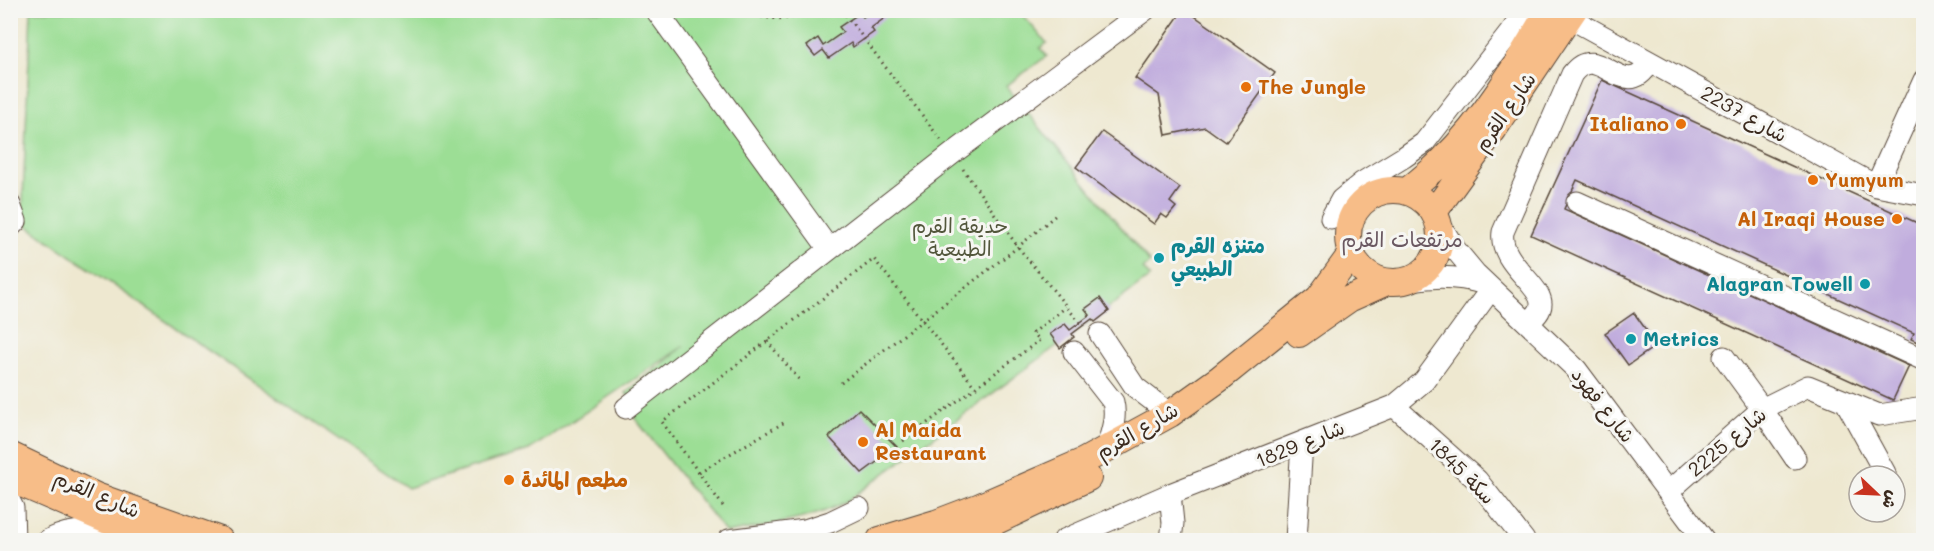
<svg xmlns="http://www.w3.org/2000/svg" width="1934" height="551" viewBox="0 0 1934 551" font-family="Mali,'Playpen Sans Arabic',sans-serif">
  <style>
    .green { fill: #9cde95; stroke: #6c845a; stroke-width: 1.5 }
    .building { fill: #c0acdd }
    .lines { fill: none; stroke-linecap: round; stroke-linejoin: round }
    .minor-casing { stroke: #564639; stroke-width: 23 }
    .major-casing { stroke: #564639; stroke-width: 28 }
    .path { stroke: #564639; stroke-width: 3; stroke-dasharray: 1.5 4.5; stroke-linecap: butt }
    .minor { stroke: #fff; stroke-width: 21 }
    .major { stroke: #f7bd88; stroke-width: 26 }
    .food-dot { fill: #e8710a; stroke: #f6f6f2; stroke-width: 2 }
    .culture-dot { fill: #0f9aa8; stroke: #f6f6f2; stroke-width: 2 }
    .labels { text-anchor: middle; stroke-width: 6; stroke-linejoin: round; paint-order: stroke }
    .food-label { font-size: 20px; font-weight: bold; fill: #c56008; stroke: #f6f6f2; text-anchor: start }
    .street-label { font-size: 20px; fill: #3b2a1e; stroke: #f6f6f2 }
    .park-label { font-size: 20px; fill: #53573c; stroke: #f6f6f2 }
    .culture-label { font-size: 20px; font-weight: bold; fill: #0d838f; stroke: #f6f6f2; text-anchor: start }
    .neighbourhood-label { font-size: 21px; fill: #6a5861; stroke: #f6f6f2 }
  </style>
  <rect width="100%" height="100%" fill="#f6f6f2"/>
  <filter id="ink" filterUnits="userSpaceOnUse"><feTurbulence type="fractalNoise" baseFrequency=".0167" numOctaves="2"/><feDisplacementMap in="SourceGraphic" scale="12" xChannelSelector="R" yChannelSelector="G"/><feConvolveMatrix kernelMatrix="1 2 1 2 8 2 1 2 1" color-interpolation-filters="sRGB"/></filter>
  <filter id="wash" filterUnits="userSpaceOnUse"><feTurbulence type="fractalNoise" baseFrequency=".008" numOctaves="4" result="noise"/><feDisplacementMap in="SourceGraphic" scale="24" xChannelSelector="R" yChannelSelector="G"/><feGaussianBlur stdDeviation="1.35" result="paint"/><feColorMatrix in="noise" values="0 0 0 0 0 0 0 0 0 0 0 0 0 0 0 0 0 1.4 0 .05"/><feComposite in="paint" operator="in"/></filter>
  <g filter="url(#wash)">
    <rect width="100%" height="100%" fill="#eee8d0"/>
    <!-- green -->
    <path class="green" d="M31,11H1019L1047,43L1040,48L1047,56L1006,86L1150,263L1143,269L1150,277L847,501C811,521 766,525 726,533L626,407L632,402L626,393L684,346L529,450L408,488L22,222Z"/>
    <g id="blocks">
      <!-- building -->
      <path class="building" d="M873,10H892L893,12L871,28L874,32L853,47L851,43L829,58L823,50L815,56L807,46L818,38L823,46L843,32L839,27L860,13L863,17Z
        M1183,10H1186L1275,73L1226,142L1205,127L1166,135L1159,95L1135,78Z
        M1602,80L1924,226V345L1911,339L1914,333L1577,180L1564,209L1909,366L1893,400L1531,235Z
        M1102,132L1180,188L1170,202L1176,207L1167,218L1161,214L1154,224L1076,167Z
        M1100,298L1109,311L1095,322L1092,319L1072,334L1074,337L1060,348L1050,334L1065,324L1070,330L1090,315L1085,309Z
        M1634,313L1657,345L1628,365L1605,333Z
        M859,409L897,447L862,473L829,437Z"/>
    </g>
  </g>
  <g filter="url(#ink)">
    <use href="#blocks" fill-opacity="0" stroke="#564639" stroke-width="1.5"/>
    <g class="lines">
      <!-- minor casing -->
      <g class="minor-casing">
        <path id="minor" d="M656,10L829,249
          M1570,18L1876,186L1924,195
          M1876,186L1924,80
          M1577,202L1924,360
          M10,205L16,221L10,227
          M1331,218L1341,200L1363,182L1404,157L1424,143L1513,29L1525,10
          M1439,223L1455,249L1475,273L1576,369L1704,540
          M1412,280C1438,275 1460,276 1485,284
          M1528,323C1532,319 1538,315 1540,309C1549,288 1498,265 1503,232L1572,74C1599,38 1624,107 1650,62
          M1100,334L1135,387L1170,414
          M1074,352L1113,402C1117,418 1111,434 1106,450
          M1724,357L1762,409L1795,458
          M1846,402L1885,473
          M1394,406L1477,480L1524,540
          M626,408L952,154L1145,10
          M1668,492L1762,409L1808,386L1879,415L1924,408
          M1170,494L1173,523L1171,540
          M10,502L13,508L14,540
          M48,540C77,526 96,530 126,540
          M729,540L805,530L830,522L859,508
          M1064,540L1170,494L1394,406L1424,381L1491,289
          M1296,540L1302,443"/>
      </g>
      <!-- major casing -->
      <g class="major-casing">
        <path id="major" d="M1348 236a46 46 0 1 1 92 0a46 46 0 1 1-92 0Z
          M1407,191C1419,181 1431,172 1442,161C1486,118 1518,63 1549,10
          M1434,212L1494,129L1574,10
          M1299,334L1349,299L1387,282
          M10,455L96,496L220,540
          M10,479L152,540
          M880,540L936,523L978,507L1084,461L1170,414L1219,379L1319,298L1351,254
          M949,540L986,526L1088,478"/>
      </g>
      <!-- path -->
      <path class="path" d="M745,10C762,22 798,21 816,10
        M842,10L941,140
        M963,169L1018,247L1080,323
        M767,341L801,382
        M841,383L1018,247L1057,214
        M903,441L1040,340L1033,333L1066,307
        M699,472L785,422
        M723,506L662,422L874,259L975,387"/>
      <!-- minor -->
      <use href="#minor" class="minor"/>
      <!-- major -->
      <use href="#major" class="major"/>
    </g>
  </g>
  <!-- markers -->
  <g class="food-dot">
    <circle cx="1246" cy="87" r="6"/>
    <circle cx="1681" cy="124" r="6"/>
    <circle cx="1813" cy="180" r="6"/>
    <circle cx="1897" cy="219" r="6"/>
    <circle cx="863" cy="442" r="6"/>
    <circle cx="509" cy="480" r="6"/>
  </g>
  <g class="culture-dot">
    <circle cx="1159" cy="258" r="6"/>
    <circle cx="1865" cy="284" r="6"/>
    <circle cx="1631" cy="339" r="6"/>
  </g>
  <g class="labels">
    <!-- food labels -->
    <g class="food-label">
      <text x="1258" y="94">The Jungle</text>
      <text x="1669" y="131" text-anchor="end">Italiano</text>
      <text x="1825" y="187">Yumyum</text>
      <text x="1885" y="226" text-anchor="end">Al Iraqi House</text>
      <text x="875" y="437">Al Maida<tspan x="875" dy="23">Restaurant</tspan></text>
      <text x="521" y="487">مطعم المائدة</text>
    </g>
    <!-- street labels -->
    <g class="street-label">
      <text transform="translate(1505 112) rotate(-55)" y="7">شارع القرم</text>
      <text transform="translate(1744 114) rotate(29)" y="7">2237 شارع</text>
      <text transform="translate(1603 405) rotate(52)" y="7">شارع فهود</text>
      <text transform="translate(1137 431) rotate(-30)" y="7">شارع القرم</text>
      <text transform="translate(1727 442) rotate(-40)" y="7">شارع 2225</text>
      <text transform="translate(1300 444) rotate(-22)" y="7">1829 شارع</text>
      <text transform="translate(1462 471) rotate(45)" y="7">1845 سكة</text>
      <text transform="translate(97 494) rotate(23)" y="7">شارع القرم</text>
    </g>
    <!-- park labels -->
    <g class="park-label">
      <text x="960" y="233">حديقة القرم<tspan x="960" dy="23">الطبيعية</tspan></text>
    </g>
    <!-- culture labels -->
    <g class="culture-label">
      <text x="1171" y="253">متنزه القرم<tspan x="1171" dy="23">الطبيعي</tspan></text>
      <text x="1853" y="291" text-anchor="end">Alagran Towell</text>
      <text x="1643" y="346">Metrics</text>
    </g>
    <!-- neighbourhood labels -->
    <g class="neighbourhood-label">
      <text x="1402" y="247">مرتفعات القرم</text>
    </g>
  </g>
  <!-- margin -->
  <rect width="1934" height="551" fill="none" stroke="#f6f6f2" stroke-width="36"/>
  <!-- north arrow -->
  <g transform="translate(1877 494) rotate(113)"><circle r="28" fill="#f6f6f2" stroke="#aba49d" stroke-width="1.5"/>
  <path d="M0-4.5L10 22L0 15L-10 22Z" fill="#c8321e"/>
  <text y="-9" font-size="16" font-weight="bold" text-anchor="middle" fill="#3b2a1e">ش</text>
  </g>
</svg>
